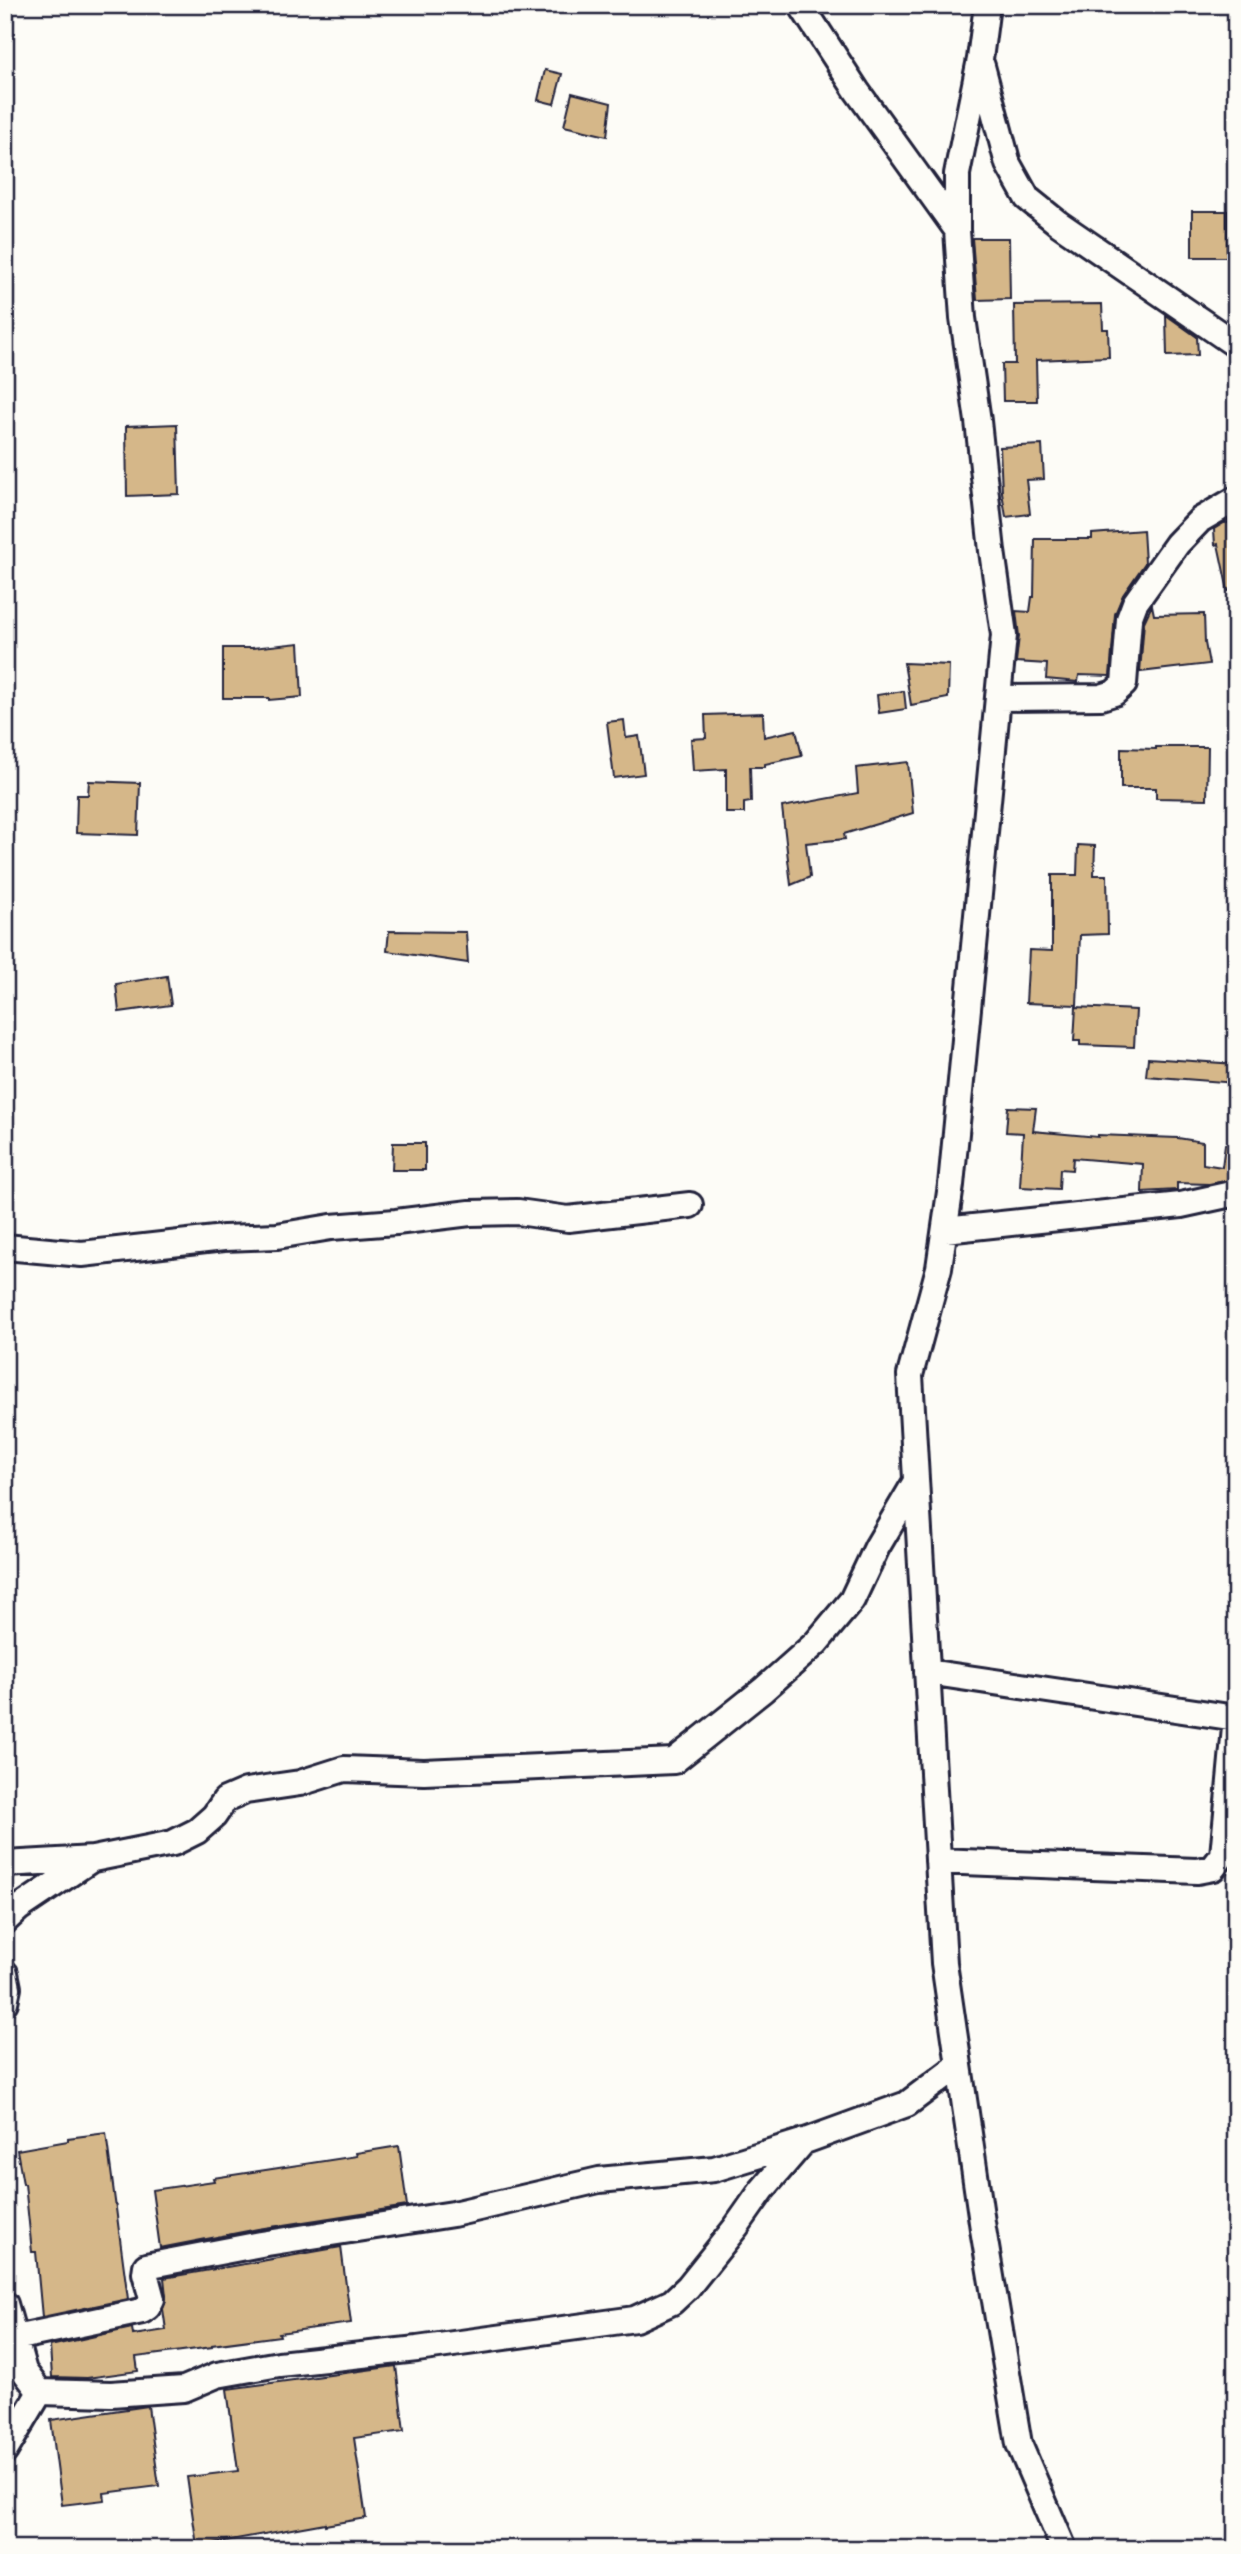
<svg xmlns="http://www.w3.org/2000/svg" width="1241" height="2554" viewBox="0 0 1241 2554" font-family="'Architects Daughter',sans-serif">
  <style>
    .building { fill: #d5b789; stroke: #22223b; stroke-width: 2 }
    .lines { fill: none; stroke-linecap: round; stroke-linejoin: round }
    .minor-casing { stroke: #22223b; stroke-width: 30 }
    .minor { stroke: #fdfcf7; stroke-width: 24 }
  </style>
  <rect width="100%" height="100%" fill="#fdfcf7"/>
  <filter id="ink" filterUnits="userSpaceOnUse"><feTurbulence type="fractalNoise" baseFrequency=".0143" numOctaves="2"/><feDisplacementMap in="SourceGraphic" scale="14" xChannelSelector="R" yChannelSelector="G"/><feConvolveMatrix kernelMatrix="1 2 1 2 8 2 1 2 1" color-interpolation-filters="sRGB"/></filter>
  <g filter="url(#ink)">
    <!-- building -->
    <path class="building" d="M545,70L562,74L554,104L538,100Z
      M572,93L611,103L607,136L564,126Z
      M1192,211H1227V257H1192Z
      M972,238H1009L1010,299L977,300Z
      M1102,304L1103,329H1108L1109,357L1036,360L1037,401H1003L1002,364H1015L1014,305Z
      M1166,315L1197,337L1198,355L1167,356Z
      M177,424L179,494L127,496L126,426Z
      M1042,445L1044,479L1026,480L1030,514L1006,517L1002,492L1000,447Z
      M1236,522V590L1228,591L1218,544L1215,545L1214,529L1224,523Z
      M1143,530L1145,563L1123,595L1115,614L1110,676L1079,675L1078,682L1046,679L1047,664L1016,662L1019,636L1016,611L1030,612L1032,597H1034L1035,539H1092V534Z
      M1152,605L1154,615L1204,614L1205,643L1209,664L1140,672L1144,622Z
      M299,643L302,697L269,700V698H223V648H252Z
      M904,663L949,665L948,698L911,705Z
      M904,691L906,709L879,713L877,695Z
      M763,713L764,737L796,730L802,756L765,764V767H750L751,802L744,803V813H726V769L693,771L691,739L706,738L705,715Z
      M624,720L626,738L639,736L644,774L614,778L607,722Z
      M1156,747H1208L1207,799L1156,798V788H1121V748L1156,749Z
      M908,762L913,813L844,834L845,839L806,843L810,877L791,885L782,807L858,793L856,768Z
      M89,781L140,783L138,835L76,833L77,795H88Z
      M1078,845L1095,846L1094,875H1107L1108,934L1080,935L1077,1005L1026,1003L1029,950L1052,951V875H1077Z
      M389,931L466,932L468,963L387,951Z
      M167,976L171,1005L119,1012L116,984Z
      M1076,1007L1136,1010L1134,1047L1080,1045V1041H1074Z
      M1148,1058L1236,1064V1083L1146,1076Z
      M1008,1107L1036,1108L1033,1131L1098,1137V1135L1178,1138L1203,1142V1164L1222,1167L1225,1144L1236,1145V1179L1209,1184L1177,1183V1190L1142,1192L1143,1164L1073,1158L1072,1170L1060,1169L1059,1189L1020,1187L1023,1133L1006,1132Z
      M393,1143H425V1170H392Z
      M106,2133L128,2299L42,2317L36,2252H32L25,2184H23L17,2150L68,2141V2138Z
      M399,2146L407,2206L258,2229L160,2248L152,2190L214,2181L213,2178L357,2156L356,2153Z
      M341,2247L351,2323L279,2333L280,2336L212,2345V2347L136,2357L138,2371L87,2378L52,2377L50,2346L132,2328L133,2335L166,2330L163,2309L166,2296L164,2278Z
      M396,2366L404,2431L354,2438L366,2518L325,2525V2523L197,2546L187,2477L238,2471L227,2389Z
      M148,2406L159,2486L104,2493L105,2500L62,2505L51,2420Z"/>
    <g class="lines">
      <!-- minor casing -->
      <g class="minor-casing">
        <path id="minor" d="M801,5L857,91L957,230
          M987,5L980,59L957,174V230L963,318L978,421L992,551L1004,635L951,1185L939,1268L910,1375L944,1963L983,2229L1019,2444L1064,2549
          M982,66L1008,164L1027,198L1058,223L1236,345
          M998,698L1101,697L1114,693L1124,684L1129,619L1135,603L1177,544L1200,520L1236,499
          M945,1230L1181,1205L1236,1193
          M5,1247L82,1254L224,1238L277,1236L331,1227L396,1222L470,1213L518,1212L568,1219L690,1205
          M927,1672L1236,1718
          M938,1861L1197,1871L1213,1868L1223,1855L1236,1717
          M5,1864L93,1859L173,1843L197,1831L214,1816L225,1800L246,1791L300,1783L344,1769L424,1772L674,1761L763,1690L816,1643L852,1600L877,1547L916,1481
          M5,1921L19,1908L92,1859
          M5,1973L8,1988L5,2002
          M5,2304L24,2371L40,2392
          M15,2338L142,2311L148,2307L152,2299L145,2273L146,2266L261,2244L453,2214L599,2180L714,2169L805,2141L907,2104L959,2065
          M5,2451L40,2392L111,2394L184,2389L217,2375L279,2364L417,2349L635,2319L672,2302L688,2287L736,2227L762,2190L804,2141"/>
      </g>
      <!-- minor -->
      <use href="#minor" class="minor"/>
    </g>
  </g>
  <!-- margin -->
  <rect width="1241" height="2554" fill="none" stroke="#fdfcf7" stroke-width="28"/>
  <rect x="14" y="14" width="1213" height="2526" fill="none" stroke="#22223b" stroke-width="2.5" filter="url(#ink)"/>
</svg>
